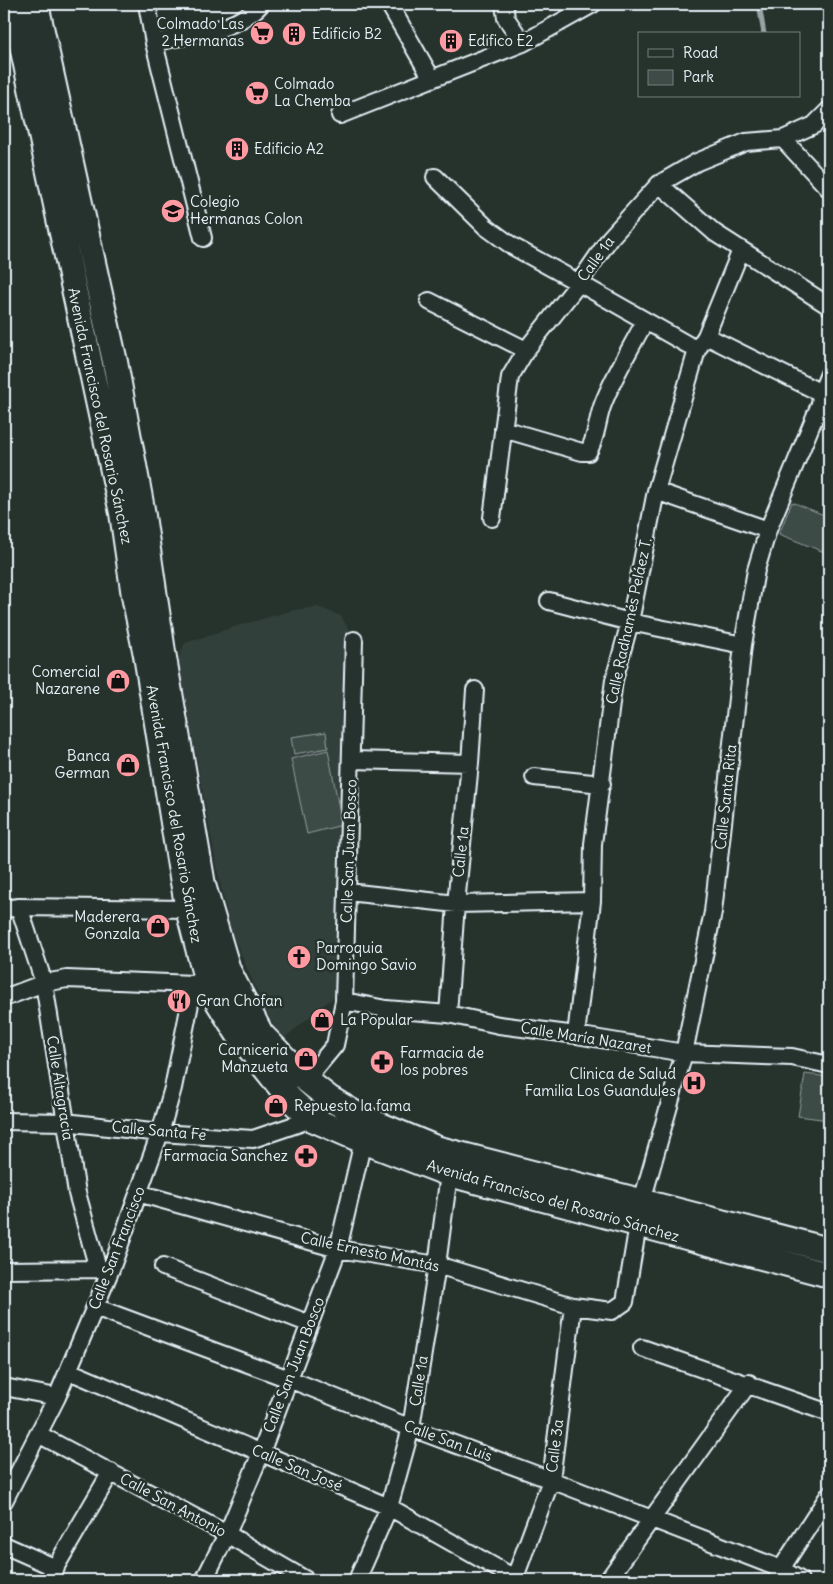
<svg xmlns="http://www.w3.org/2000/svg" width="833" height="1584" viewBox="0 0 833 1584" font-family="Delius,sans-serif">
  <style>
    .built { fill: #333f3a }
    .green { fill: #3e4b47; stroke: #939ea0 }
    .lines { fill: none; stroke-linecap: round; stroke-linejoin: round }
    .stream { stroke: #98a3a5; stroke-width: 5 }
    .minor-casing { stroke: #e8f1f8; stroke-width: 20 }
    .secondary-casing { stroke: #e8f1f8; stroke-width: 28 }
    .minor { stroke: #26332d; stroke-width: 16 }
    .secondary { stroke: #26332d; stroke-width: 24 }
    .labels { text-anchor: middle; stroke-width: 5; stroke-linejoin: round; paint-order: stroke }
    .poi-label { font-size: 15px; fill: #e8f1f8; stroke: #26332d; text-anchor: start }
    .street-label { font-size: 15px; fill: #e8f1f8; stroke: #26332d }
  </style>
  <rect width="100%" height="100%" fill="#26332d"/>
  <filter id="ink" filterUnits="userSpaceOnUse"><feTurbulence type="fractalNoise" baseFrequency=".02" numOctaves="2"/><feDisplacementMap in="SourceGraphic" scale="10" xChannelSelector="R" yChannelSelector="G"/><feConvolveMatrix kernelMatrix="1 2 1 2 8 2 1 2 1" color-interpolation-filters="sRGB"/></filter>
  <g filter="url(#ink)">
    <!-- built -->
    <path class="built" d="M318,607L341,616L351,633L341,991L282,1040L266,1012L231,931L218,873L178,659L185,643L237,626L294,610Z"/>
    <!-- green -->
    <path class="green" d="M792,502L829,517V554L779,534Z
      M326,732L328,748L294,754L291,737Z
      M328,750L342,825L307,834L291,759Z
      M805,1074L829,1077V1120L798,1116Z"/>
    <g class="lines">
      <!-- stream -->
      <path class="stream" d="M759,4L764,34"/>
      <!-- minor casing -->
      <g class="minor-casing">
        <path id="minor" d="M147,4L154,43L203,238
          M389,4L432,79
          M504,4L506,18L523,43
          M154,43C190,33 235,33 261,4
          M340,115L523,43L593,4
          M783,139L829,189
          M435,177L486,227L512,246L579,283L697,350
          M659,184L715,233L829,306
          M429,301L526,350
          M706,336L821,393
          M503,429L582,452H588C597,438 597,419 603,404C614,375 631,348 645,321
          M656,491L768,530
          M492,518L510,377L526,350L579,283L610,238L659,184L697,162L746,142L783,139L814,125L829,110
          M549,601L630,622L743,645
          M352,760L470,763
          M534,777L602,784
          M348,892L456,904L592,901
          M19,907L44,983L77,1193L98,1269
          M4,909L19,907L188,909
          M4,998L44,983L67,979L194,984L203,980
          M344,1001L386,1009L448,1014L499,1025L576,1035L684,1053L792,1057L829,1065
          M448,1014L456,904L470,763L475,690
          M576,1035L592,901L593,844L614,680L630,622L656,491L697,350L706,336L741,250
          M306,1080L335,1045L344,1001L354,640
          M4,1121L65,1122L160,1133L253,1139L312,1119
          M138,1193L338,1249L437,1265L573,1306L612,1311L625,1302L642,1201L684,1053L713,912L743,645L756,570L768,530L820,404L821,393L829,374
          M163,1267L310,1324
          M4,1270L106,1269
          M95,1307L289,1379L411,1428L551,1480L781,1569L800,1580
          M642,1348L829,1413
          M69,1371L389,1507L518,1580
          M4,1387L57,1397
          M38,1434L227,1534L306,1580
          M4,1501L57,1397L111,1269L160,1133L173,1088L194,984
          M4,1545L56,1568
          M48,1580L111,1472
          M204,1580L227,1534L261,1453L338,1249L363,1141
          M357,1580L389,1507L411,1428L437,1265L449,1174
          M514,1580L551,1480L573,1306
          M608,1580L749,1383
          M777,1580L781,1569L829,1495"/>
      </g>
      <!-- secondary casing -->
      <g class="secondary-casing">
        <path id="secondary" d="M13,4L122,513L134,596L146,655L180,866L188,909L206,979L218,1002L238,1034L290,1099L312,1119L363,1141L449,1174L829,1275
          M36,4L115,362L142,509L163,652L203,885L228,970L261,1034L306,1080L329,1098L361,1117L436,1148L829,1250"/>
      </g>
      <!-- minor -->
      <use href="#minor" class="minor"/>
      <!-- secondary -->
      <use href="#secondary" class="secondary"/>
    </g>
  </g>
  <!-- icons -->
  <defs>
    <g id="supermarket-disc" transform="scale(1.25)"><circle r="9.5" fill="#ff9aa2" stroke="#26332d"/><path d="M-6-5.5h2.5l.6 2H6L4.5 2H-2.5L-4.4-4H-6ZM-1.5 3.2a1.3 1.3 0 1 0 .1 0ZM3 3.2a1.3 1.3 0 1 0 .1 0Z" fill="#111"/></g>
    <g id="building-disc" transform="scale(1.25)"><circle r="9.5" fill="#ff9aa2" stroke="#26332d"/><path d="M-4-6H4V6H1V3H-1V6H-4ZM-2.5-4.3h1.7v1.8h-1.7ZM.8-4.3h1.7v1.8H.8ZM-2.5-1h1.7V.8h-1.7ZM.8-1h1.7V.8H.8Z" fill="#111"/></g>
    <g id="school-disc" transform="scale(1.25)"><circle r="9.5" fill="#ff9aa2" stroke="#26332d"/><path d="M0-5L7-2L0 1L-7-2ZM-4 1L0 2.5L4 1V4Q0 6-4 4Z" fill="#111"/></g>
    <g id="shop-disc" transform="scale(1.25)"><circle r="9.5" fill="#ff9aa2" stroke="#26332d"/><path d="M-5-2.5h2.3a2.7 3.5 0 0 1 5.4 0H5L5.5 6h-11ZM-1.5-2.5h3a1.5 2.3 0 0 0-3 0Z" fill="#111"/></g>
    <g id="church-disc" transform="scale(1.25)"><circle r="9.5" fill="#ff9aa2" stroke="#26332d"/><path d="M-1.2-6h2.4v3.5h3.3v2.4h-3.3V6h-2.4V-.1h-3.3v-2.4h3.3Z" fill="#111"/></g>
    <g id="restaurant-disc" transform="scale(1.25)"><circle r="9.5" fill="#ff9aa2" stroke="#26332d"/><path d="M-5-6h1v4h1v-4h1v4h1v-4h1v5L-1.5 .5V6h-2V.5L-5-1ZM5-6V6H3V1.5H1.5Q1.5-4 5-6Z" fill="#111"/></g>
    <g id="pharmacy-disc" transform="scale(1.25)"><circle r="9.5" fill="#ff9aa2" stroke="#26332d"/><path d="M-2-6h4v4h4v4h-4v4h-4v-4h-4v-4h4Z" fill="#111"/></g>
    <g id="hospital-disc" transform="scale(1.25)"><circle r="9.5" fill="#ff9aa2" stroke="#26332d"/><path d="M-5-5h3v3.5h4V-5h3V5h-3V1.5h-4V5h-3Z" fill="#111"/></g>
  </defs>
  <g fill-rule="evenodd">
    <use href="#supermarket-disc" x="262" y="33"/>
    <use href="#building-disc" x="294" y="34"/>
    <use href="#building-disc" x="451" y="41"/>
    <use href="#supermarket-disc" x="257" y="93"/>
    <use href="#building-disc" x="237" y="149"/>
    <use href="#school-disc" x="173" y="211"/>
    <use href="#shop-disc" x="118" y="681"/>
    <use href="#shop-disc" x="128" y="765"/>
    <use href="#shop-disc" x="158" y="926"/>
    <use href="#church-disc" x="299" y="957"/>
    <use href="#restaurant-disc" x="179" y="1001"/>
    <use href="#shop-disc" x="322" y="1020"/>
    <use href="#shop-disc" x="306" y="1059"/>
    <use href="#pharmacy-disc" x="382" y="1062"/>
    <use href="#hospital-disc" x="694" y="1083"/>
    <use href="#shop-disc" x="276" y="1106"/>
    <use href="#pharmacy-disc" x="306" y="1156"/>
  </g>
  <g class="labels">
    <!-- poi labels -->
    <g class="poi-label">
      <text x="244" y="29" text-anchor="end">Colmado Las<tspan x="244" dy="17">2 Hermanas</tspan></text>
      <text x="312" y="39">Edificio B2</text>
      <text x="468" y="46">Edifico E2</text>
      <text x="274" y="89">Colmado<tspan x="274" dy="17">La Chemba</tspan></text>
      <text x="254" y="154">Edificio A2</text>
      <text x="190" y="207">Colegio<tspan x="190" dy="17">Hermanas Colon</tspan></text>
      <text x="100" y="677" text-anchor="end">Comercial<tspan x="100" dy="17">Nazarene</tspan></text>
      <text x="110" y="761" text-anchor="end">Banca<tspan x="110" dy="17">German</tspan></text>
      <text x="140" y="922" text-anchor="end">Maderera<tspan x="140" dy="17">Gonzala</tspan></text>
      <text x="316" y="953">Parroquia<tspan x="316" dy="17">Domingo Savio</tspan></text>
      <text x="196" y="1006">Gran Chofan</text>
      <text x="340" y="1025">La Popular</text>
      <text x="288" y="1055" text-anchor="end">Carniceria<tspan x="288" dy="17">Manzueta</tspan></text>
      <text x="400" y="1058">Farmacia de<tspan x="400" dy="17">los pobres</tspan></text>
      <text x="676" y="1079" text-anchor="end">Clinica de Salud<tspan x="676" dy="17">Familia Los Guandules</tspan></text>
      <text x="294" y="1111">Repuesto la fama</text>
      <text x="288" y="1161" text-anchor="end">Farmacia Sanchez</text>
    </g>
    <!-- street labels -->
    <g class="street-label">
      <text transform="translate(596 259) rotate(-54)" y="5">Calle 1a</text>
      <text transform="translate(100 416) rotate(78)" y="5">Avenida Francisco del Rosario Sánchez</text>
      <text transform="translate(629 621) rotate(-78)" y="5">Calle Radhamés Peláez T.</text>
      <text transform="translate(726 797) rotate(-84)" y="5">Calle Santa Rita</text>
      <text transform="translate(174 814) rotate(80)" y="5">Avenida Francisco del Rosario Sánchez</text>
      <text transform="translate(349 851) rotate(-88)" y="5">Calle San Juan Bosco</text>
      <text transform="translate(461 852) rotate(-84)" y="5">Calle 1a</text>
      <text transform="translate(586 1038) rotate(9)" y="5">Calle María Nazaret</text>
      <text transform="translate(60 1088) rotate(81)" y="5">Calle Altagracia</text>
      <text transform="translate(159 1131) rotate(5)" y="5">Calle Santa Fe</text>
      <text transform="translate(553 1201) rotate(16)" y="5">Avenida Francisco del Rosario Sánchez</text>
      <text transform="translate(117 1248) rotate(-69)" y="5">Calle San Francisco</text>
      <text transform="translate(370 1252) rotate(12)" y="5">Calle Ernesto Montás</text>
      <text transform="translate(294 1365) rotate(-69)" y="5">Calle San Juan Bosco</text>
      <text transform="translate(419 1381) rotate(-81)" y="5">Calle 1a</text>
      <text transform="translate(448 1441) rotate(20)" y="5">Calle San Luis</text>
      <text transform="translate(555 1446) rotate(-83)" y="5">Calle 3a</text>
      <text transform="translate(297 1468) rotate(23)" y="5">Calle San José</text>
      <text transform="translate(173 1505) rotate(28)" y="5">Calle San Antonio</text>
    </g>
  </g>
  <!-- margin -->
  <rect width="833" height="1584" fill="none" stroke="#26332d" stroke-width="20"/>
  <rect x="10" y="10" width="813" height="1564" fill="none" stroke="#e8f1f8" stroke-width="2" filter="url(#ink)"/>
  <!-- legend -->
  <rect x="638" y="32" width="162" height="65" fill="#26332d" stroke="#747f7e"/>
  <rect x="648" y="49" width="25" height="8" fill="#26332d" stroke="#747f7e"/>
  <text x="683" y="58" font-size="15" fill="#e8f1f8">Road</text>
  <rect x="648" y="70" width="25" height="15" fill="#3e4b47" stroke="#747f7e"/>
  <text x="683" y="82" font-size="15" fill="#e8f1f8">Park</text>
</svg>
